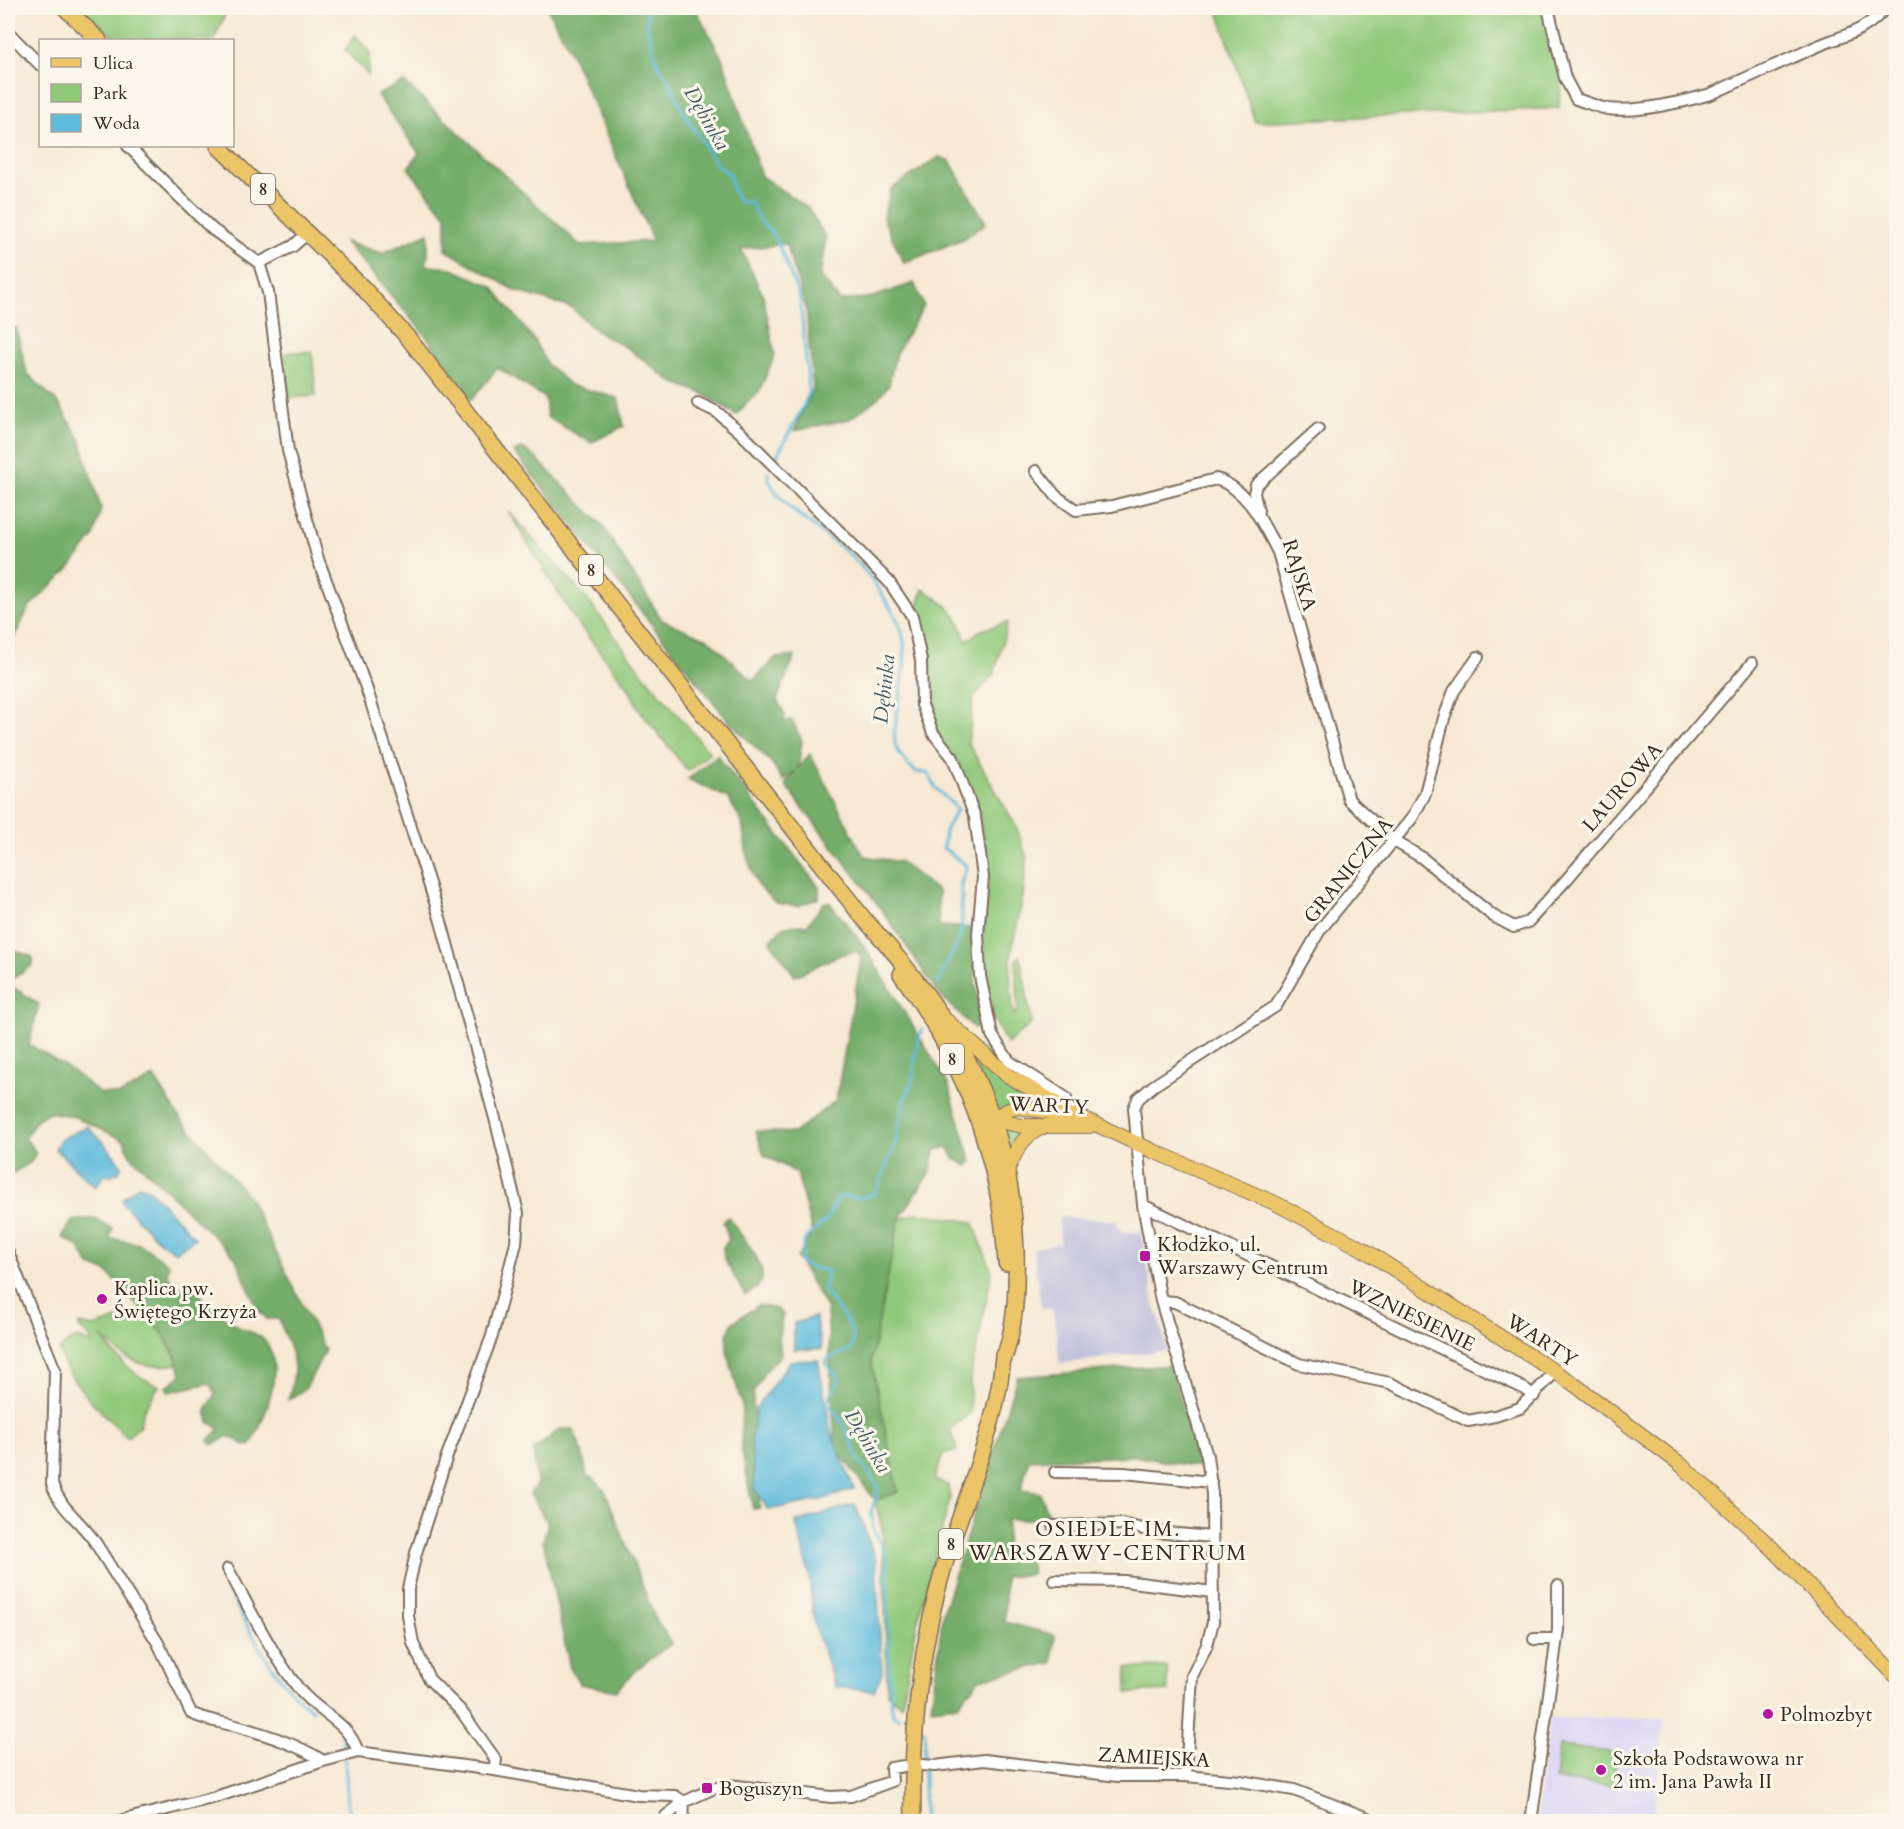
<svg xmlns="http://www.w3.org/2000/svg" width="1904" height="1829" viewBox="0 0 1904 1829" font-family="Cardo,serif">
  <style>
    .built { fill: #ddd5f6 }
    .industrial { fill: #c2c1dc }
    .green { fill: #91c97b; stroke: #667a4c; stroke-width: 1.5 }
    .forest { fill: #74ad6b; stroke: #586c44; stroke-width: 1.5 }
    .water { fill: #5ebbdc; stroke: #4c727d; stroke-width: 1.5 }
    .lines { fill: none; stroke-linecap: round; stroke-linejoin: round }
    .stream { stroke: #5ebbdc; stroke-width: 3 }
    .minor-casing { stroke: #7d6d5e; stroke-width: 14 }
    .major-casing { stroke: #7d6d5e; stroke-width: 16 }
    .highway-casing { stroke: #7d6d5e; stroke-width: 18 }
    .minor { stroke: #fff; stroke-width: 10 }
    .major { stroke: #edc569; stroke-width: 14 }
    .highway { stroke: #edc569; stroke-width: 15 }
    .poi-dot { fill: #b5179e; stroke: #fbf7ec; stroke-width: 2 }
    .labels { text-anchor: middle; stroke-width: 6; stroke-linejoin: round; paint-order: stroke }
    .shield { fill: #fbf7ec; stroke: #75685c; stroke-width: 1.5 }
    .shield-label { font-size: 18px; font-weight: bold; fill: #3b2a1e }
    .street-label { font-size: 20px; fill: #3b2a1e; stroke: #fbf7ec }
    .poi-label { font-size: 20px; fill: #3b2a1e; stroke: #fbf7ec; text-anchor: start }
    .water-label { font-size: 21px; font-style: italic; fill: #475d60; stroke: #fbf7ec }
    .neighbourhood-label { font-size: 21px; letter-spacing: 1.5px; fill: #3b2a1e; stroke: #fbf7ec }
  </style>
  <rect width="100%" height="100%" fill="#fbf7ec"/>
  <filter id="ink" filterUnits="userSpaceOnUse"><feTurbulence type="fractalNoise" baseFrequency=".0167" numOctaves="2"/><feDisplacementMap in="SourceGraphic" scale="12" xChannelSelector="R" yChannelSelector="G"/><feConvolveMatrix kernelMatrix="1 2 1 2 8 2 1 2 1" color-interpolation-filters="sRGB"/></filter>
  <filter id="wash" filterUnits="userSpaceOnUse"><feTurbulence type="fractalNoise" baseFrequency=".008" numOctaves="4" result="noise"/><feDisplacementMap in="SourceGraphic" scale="24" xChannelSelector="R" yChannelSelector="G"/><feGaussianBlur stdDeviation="1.35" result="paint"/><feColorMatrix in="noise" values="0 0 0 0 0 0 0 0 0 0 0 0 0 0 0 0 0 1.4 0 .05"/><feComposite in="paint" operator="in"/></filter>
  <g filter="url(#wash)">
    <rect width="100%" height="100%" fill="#f7e9d4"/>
    <!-- built -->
    <path class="built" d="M1550,1718H1664L1653,1821L1536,1822Z"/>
    <!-- industrial -->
    <path class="industrial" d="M1059,1217L1117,1220V1226L1123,1232H1141L1154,1303L1168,1350L1060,1364L1053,1310L1041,1307L1033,1248L1060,1243Z"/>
    <!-- green -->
    <path class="green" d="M81,8H228L214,40H117Z
      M1217,8H1545L1562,78L1559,108L1255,122Z
      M355,35L370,53L368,75L345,50Z
      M312,351L316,396L289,398L285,353Z
      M508,511L587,599L640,670L710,753L688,771L640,711L629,689L575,620Z
      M923,589C950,607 956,609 966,641L979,631L1008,622L994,674L974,696L968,743L1016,826L1027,858L1023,897L1012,947L1010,978L1014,1015L1018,1010L1016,960L1020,956L1032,1023L1007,1044L991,1014L985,976L983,934L986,851L979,815L936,729L928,703L927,659L916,614Z
      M961,1035L1064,1110L996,1112Z
      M1003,1126L1025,1130L1010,1153L1002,1130Z
      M918,1213L973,1222L992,1272L970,1378V1413L950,1429L957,1451L943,1455L934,1480L948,1485L950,1499L917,1623L902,1705L887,1694L883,1534L875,1500L898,1492L871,1361L899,1219Z
      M143,1311L161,1331L179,1364C139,1370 129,1362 101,1336C114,1356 136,1378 159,1386L144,1409L139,1427L127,1437C102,1412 70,1385 59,1351L68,1342L78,1338L92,1344L89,1336L79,1328V1324L94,1327Z
      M1167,1667L1168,1691L1127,1693V1668Z
      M1559,1746L1617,1753L1613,1786L1555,1780Z"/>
    <!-- forest -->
    <path class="forest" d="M547,8H695L723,60L761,176L808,208L826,238L820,276L840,301L873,297L914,283L924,306L896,353L889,385L878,398L850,419L794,431L813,388L806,308L786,244L741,249L763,295L775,355L760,390L736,415L702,393L672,382L629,349L596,331L572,308L516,291L446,250V216L408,168L419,153L377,95L404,82L580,245L653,241L568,47Z
      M939,157L950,161L986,223L963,239L904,263L883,218L891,189Z
      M429,233L427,266L450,268L492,286L534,340L547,364L570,385L618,398L624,426L591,443L547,417L545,398L498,368L471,400L426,336L345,242L382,253Z
      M8,326L16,328L27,373L59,404L80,439L101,509L94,536L70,568L30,606L8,649Z
      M523,448L536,458L602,525L662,620L708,639L753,681L775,658L795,656L777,699L785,715L783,721L792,720L802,741L798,768L810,754L864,856L901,862L938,891L939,926L974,928L975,979L983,1028H974L940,996L882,910L785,785L795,771L783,781L771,762L730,723L514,452Z
      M717,755L819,887V898L798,906L776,903L758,886L747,857L742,822L728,798L688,779Z
      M829,902L865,947L948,1084L972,1162L967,1166L954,1158L948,1147L935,1150L931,1171L899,1219L871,1361L898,1492L875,1500L835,1447L827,1309L797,1258L812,1233L797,1173L764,1155L756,1131L794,1133L836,1100L861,959L857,951L840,955L795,976L770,941L784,926L807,925L824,903Z
      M8,948L33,957V965L8,982Z
      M8,984L39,1004L29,1044L74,1072L99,1093L119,1095L154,1077L180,1118L248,1196L325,1350L306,1388L288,1400C300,1362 292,1356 279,1319H267L258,1310L235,1257L129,1154L124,1140L75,1117L49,1112L36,1120L25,1138L36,1152L31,1162L8,1176Z
      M729,1217C740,1239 787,1278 745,1295L724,1259L723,1247L729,1240L723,1220Z
      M94,1218L113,1229L109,1238L140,1244L169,1264L167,1274L175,1285L184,1289L193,1287C205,1301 219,1314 234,1324C243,1331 255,1331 263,1339C288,1364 264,1420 251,1445L247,1446L228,1436L213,1445L209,1440L220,1429L209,1422L206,1410L215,1395L210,1383L169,1392L166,1387L181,1375L176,1356L161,1331L106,1271L90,1266L78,1246L62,1237L72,1221Z
      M759,1305L777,1309L783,1314L779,1336L781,1355L764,1373L753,1394L755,1462L760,1508L753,1509L741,1447L742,1405L727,1351V1335L733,1322Z
      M1170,1365L1200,1467L1134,1456L1029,1460L1021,1490L1040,1493L1049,1518L1007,1520L1006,1551L1030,1555L1032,1574L1005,1577V1622L1055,1635L1052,1663L979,1679L958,1705L931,1708L943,1612L1017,1377Z
      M560,1429H573L582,1451L587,1476L593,1478L605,1491L656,1620L672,1643L637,1669L616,1691L580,1684L570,1668L543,1541L548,1524L530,1494L537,1484L533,1450Z"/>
    <!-- water -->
    <path class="water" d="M87,1126L105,1144L122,1166L117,1174L114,1172L111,1176L107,1173L95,1187L55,1149L60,1140Z
      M139,1185L150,1190L195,1238L176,1252L159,1241L123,1204L122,1199Z
      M815,1317L822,1349H794V1323Z
      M818,1360L831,1432L854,1489L821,1500L768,1510L755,1489L751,1440L756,1408L790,1361Z
      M855,1504L876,1560L882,1673L874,1691L835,1687L814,1623L809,1575L796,1522Z"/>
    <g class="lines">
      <!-- stream -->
      <path class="stream" d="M647,8V26L657,63L669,81L684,113L716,164L730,175L732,189L739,202H751L757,218L775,236L800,298L809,391L805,403L775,459
        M768,471C766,500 829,535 849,554C867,570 880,592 893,612C915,647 900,683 896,720C895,729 893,738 896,747C900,757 908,765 916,772L928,773L935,787L957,809L945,831L943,848L967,866L961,883L962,929L956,946L937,985
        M230,1592C248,1629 278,1687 313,1710
        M899,1718L893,1715L890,1690L887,1558L874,1530L871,1512L879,1488L859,1460L843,1423L826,1401L840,1380L825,1363L829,1358L851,1350C861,1331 834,1305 824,1291L827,1271L804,1266L800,1261L805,1239L827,1219L837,1199L841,1196L860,1198L875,1194L895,1145L904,1100L912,1082L917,1044L922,1030
        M921,1729L925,1731L924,1761
        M342,1732L345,1752
        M345,1759L348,1806L354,1822
        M924,1822V1769"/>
    </g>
  </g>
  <g filter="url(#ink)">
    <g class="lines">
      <!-- minor casing -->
      <g class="minor-casing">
        <path id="minor" d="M1548,8L1565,78L1576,99C1586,102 1597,107 1608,109C1635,113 1684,102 1711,94C1743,79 1776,65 1809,50C1839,35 1862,36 1885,8
          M8,32L40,65
          M128,146L212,229L259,263L293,246L308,233
          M259,263L268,292L288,451L318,559L367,690L440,918L496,1122L518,1213L516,1243L492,1336L447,1456L416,1553L408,1589V1616L413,1643L429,1679L461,1711L496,1760L494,1770
          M698,403L717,412L740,432L841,533L889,582L912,616L921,660L922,705L933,733L953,758L975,817L983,877L978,934L980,976L992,1035L1009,1061L1066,1098L1067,1109
          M1036,471L1056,496L1076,510L1112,506L1216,479C1248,489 1263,524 1278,552L1349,800L1394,841L1421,857L1493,916L1514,927L1528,922L1567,879L1752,663
          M1258,511L1254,493L1256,485L1318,429
          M1143,1205L1525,1389L1534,1396
          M8,1252L55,1370L52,1484C61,1510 80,1520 95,1542L158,1643L191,1713C206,1721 223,1722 240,1727C267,1735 299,1745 323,1761
          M1161,1301L1175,1302L1299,1364L1390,1383L1468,1421L1495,1416L1520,1408L1555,1372
          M1055,1472L1124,1473L1211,1482
          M1054,1526L1122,1524L1155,1532L1212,1537
          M228,1569C250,1609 271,1653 299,1689C318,1714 347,1719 358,1752
          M1054,1580L1124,1581L1212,1592
          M1534,1639H1557
          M922,1765L935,1766L984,1760L1118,1776H1186L1240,1781L1294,1790L1378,1822
          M1186,1776L1192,1676L1207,1645L1213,1622L1212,1494L1207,1456L1161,1301L1143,1205L1134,1108L1138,1099L1153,1086L1276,1006L1320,930L1412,818L1425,794L1444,718L1454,691L1478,657
          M115,1822L216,1797L323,1761L358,1752L494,1770L638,1795L675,1796L684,1802
          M664,1822L666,1816L684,1802L712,1789L729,1785L831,1797L851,1796L892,1781L891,1768L904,1766
          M683,1822L684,1802
          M1318,1822L1362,1819
          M1531,1822L1558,1630V1586"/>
      </g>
      <!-- major casing -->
      <g class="major-casing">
        <path id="major" d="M947,1021L1007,1075L1071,1112
          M993,1120L1023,1126H1089
          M985,1123L1006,1111L1017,1107L1078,1116L1153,1151L1275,1203L1361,1248L1571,1382L1679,1463L1771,1547L1896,1676
          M1008,1169C1016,1150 1023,1135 1043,1127"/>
      </g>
      <!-- highway casing -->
      <g class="highway-casing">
        <path id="highway" d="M65,8L99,40
          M218,146L363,288L409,339L864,919C955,1017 1012,1114 1016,1251C1017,1290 1016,1327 1002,1364
          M901,974C963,1059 1001,1158 1006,1263
          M913,1822C911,1736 919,1652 943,1570C962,1504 999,1423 1003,1355"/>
      </g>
      <!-- minor -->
      <use href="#minor" class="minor"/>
      <!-- major -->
      <use href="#major" class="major"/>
      <!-- highway -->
      <use href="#highway" class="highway"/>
    </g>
  </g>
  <!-- markers -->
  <g class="poi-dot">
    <rect x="1139" y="1250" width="12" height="12" rx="3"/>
    <circle cx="102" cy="1299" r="6"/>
    <circle cx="1768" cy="1714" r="6"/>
    <circle cx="1601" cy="1770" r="6"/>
    <rect x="701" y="1782" width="12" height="12" rx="3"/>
  </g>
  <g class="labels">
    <!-- shield labels -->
    <g class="shield">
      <rect x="251" y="174" width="24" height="30" rx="4.5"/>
      <rect x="579" y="555" width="24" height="30" rx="4.5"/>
      <rect x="940" y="1044" width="24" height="30" rx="4.5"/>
      <rect x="939" y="1529" width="24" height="30" rx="4.5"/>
    </g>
    <g class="shield-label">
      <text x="263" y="195">8</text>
      <text x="591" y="576">8</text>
      <text x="952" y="1065">8</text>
      <text x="951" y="1550">8</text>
    </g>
    <!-- street labels -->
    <g class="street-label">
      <text transform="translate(1300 575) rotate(73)" y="7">RAJSKA</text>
      <text transform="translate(1622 787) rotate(-49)" y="7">LAUROWA</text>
      <text transform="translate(1348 870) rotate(-51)" y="7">GRANICZNA</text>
      <text transform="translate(1049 1105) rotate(3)" y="7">WARTY</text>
      <text transform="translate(1412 1315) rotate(26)" y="7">WZNIESIENIE</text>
      <text transform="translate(1542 1340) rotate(33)" y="7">WARTY</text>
      <text transform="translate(1154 1757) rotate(3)" y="7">ZAMIEJSKA</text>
    </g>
    <!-- poi labels -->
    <g class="poi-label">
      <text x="1157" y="1251">Kłodzko, ul.<tspan x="1157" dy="23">Warszawy Centrum</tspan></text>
      <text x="114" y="1295">Kaplica pw.<tspan x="114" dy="23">Świętego Krzyża</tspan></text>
      <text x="1780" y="1721">Polmozbyt</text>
      <text x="1613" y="1765">Szkoła Podstawowa nr<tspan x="1613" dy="23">2 im. Jana Pawła II</tspan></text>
      <text x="719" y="1795">Boguszyn</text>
    </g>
    <!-- water labels -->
    <g class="water-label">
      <text transform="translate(707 118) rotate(60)" y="7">Dębinka</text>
      <text transform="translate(884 689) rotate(-84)" y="7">Dębinka</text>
      <text transform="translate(868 1441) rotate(59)" y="7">Dębinka</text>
    </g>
    <!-- neighbourhood labels -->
    <g class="neighbourhood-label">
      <text x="1108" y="1536">OSIEDLE IM.<tspan x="1108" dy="24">WARSZAWY-CENTRUM</tspan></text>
    </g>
  </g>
  <!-- margin -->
  <rect width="1904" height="1829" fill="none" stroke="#fbf7ec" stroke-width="30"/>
  <!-- legend -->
  <rect x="39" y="39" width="195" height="108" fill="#fbf7ec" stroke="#aea59a" stroke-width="1.5"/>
  <rect x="51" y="58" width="30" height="9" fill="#edc569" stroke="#aea59a" stroke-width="1.5"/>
  <text x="93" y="69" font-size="18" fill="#3b2a1e">Ulica</text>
  <rect x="51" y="84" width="30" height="18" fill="#91c97b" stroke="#aea59a" stroke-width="1.5"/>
  <text x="93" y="99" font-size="18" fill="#3b2a1e">Park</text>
  <rect x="51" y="114" width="30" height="18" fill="#5ebbdc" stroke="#aea59a" stroke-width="1.5"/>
  <text x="93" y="129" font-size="18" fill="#3b2a1e">Woda</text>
</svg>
